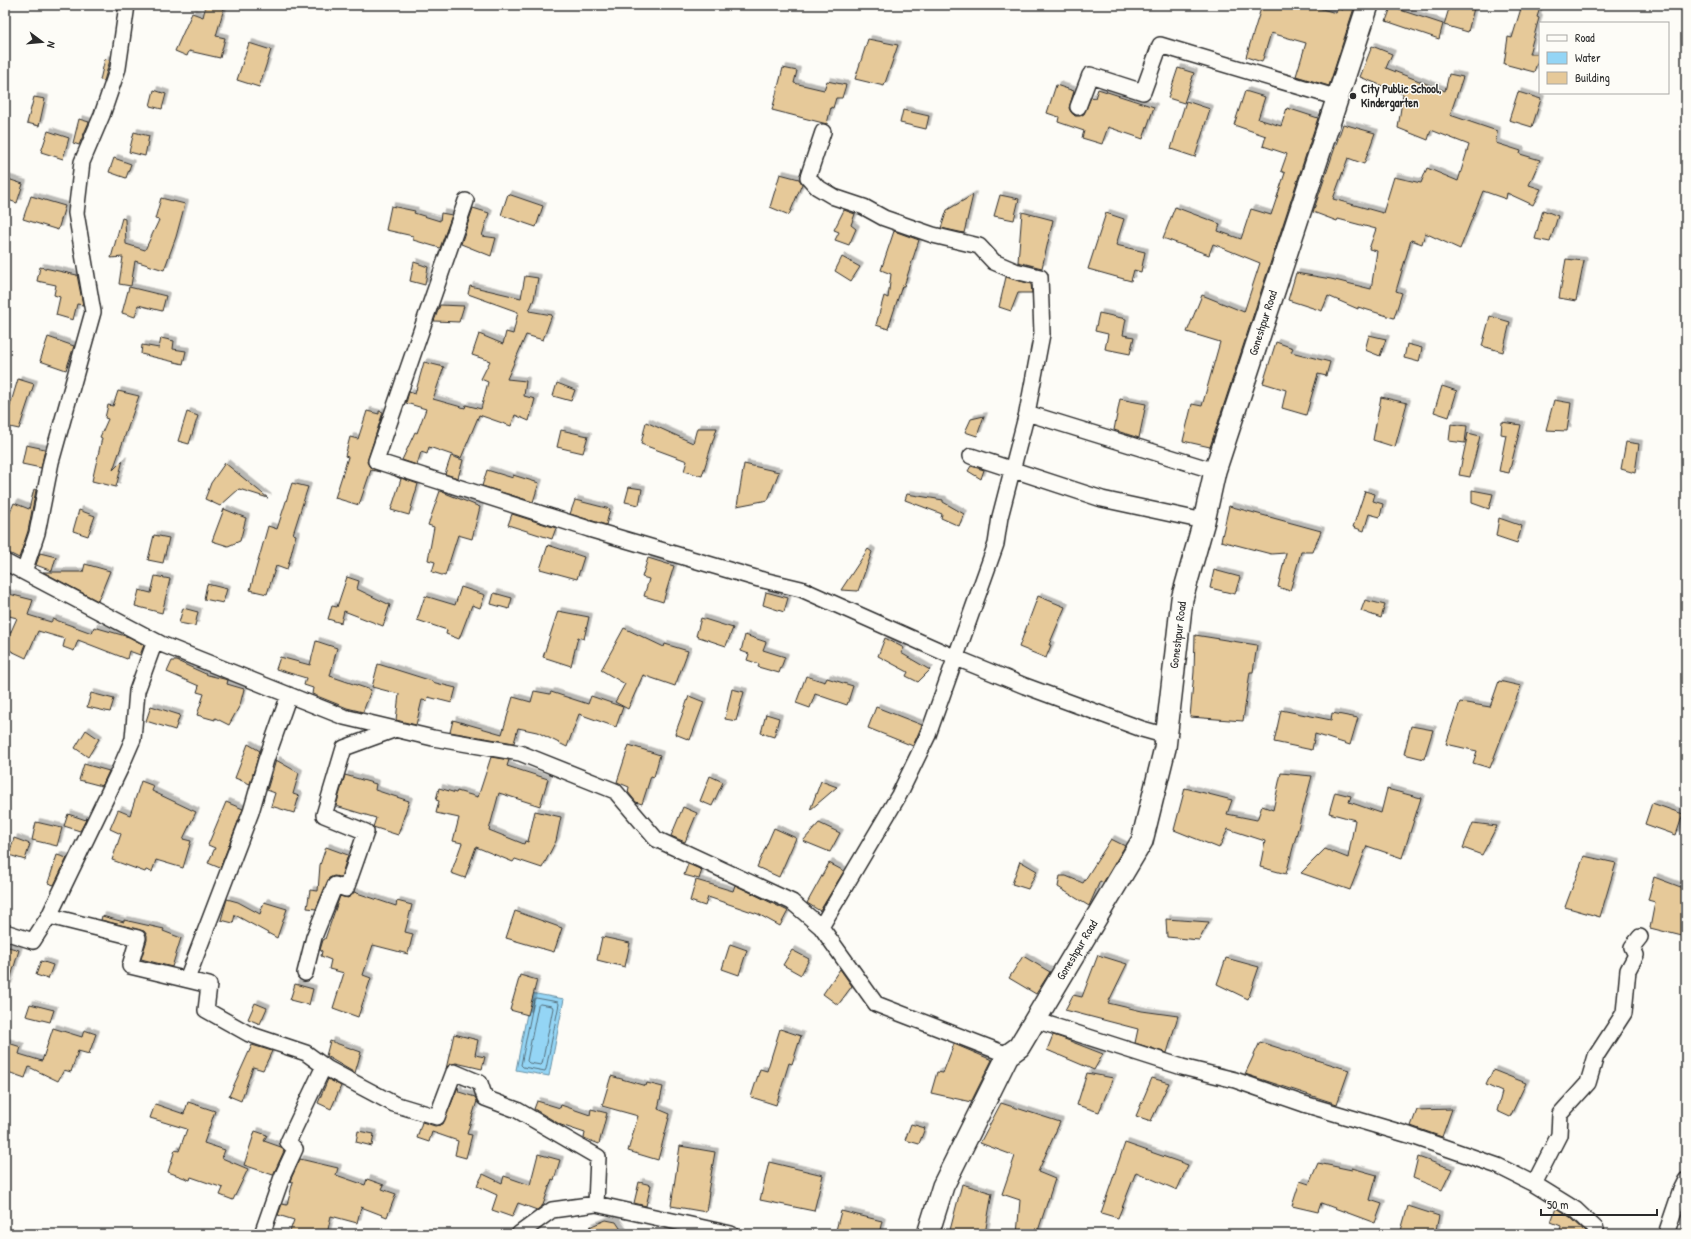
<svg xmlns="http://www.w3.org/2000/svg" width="1691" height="1239" viewBox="0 0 1691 1239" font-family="'Patrick Hand',sans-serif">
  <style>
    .water { fill: #94d5f5; stroke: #6a91a4 }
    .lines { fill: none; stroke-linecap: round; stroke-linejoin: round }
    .shore { stroke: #556f7c; stroke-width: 1 }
    .building { fill: #e6c999; stroke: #2b2b2b; filter: url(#shadow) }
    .street-casing { stroke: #2b2b2b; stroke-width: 18 }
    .secondary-casing { stroke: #2b2b2b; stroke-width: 24 }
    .street { stroke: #fdfcf7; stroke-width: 15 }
    .secondary { stroke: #fdfcf7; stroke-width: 21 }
    .poi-dot { fill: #2b2b2b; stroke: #fdfcf7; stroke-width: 1.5 }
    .labels { text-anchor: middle; stroke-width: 3; stroke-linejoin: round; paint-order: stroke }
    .poi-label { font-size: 12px; font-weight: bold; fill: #2b2b2b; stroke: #fdfcf7; text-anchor: start }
    .street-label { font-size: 12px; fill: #2b2b2b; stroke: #fdfcf7 }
  </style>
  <defs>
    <filter id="shadow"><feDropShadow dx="3.5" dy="-3.5" stdDeviation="0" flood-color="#0004"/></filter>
  </defs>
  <rect width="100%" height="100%" fill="#fdfcf7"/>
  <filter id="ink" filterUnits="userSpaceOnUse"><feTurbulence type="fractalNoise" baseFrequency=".025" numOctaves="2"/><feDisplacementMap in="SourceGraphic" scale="8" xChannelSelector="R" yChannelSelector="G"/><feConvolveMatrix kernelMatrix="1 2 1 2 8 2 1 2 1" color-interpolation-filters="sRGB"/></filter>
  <g filter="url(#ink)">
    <!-- water -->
    <path class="water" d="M531,993L564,999L549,1076L516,1070Z"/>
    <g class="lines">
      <!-- shore -->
      <path class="shore" d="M536,998L558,1002L559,1004L546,1069L545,1071L523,1067L521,1065L534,1000Z
        M540,1004L552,1006L553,1008L542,1064L541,1065L529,1063L527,1061L538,1006Z"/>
    </g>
    <!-- building -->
    <path class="building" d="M206,5H225L216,36L225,38L220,58L189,51L187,56L175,51L192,13L203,17Z
      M1262,5H1308L1336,13L1338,8L1342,10L1343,5H1355L1329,86L1296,76L1306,43L1271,33L1262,62L1246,57Z
      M1450,5H1464L1474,8L1468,32L1444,25Z
      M1522,5H1530L1540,8L1537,17L1539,18L1529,54H1540L1534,72L1504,64L1508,37L1512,38Z
      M1391,7L1443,24L1439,39L1386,21Z
      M868,39L898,45L884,86L855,79Z
      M249,43L271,50L259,87L237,80Z
      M1372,46L1392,54L1386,68L1445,91L1449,74L1463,77L1450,115L1497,131L1496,143L1521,151L1520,154L1540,160L1529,185L1541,189L1533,205L1507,193L1506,199L1483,191L1460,249L1425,233L1422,244L1411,240L1396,291L1402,293L1394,318L1358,307V309L1328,296L1322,311L1288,300L1296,273L1331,279L1371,289L1377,251L1369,249L1376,229L1338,219L1337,221L1313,212L1343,124L1375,133L1364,164L1348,158L1333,199L1383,213L1394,177L1421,183L1427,168L1458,181L1469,145L1431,130L1428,140L1398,128L1403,94L1360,77Z
      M105,59L110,60L104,81L100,80Z
      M783,68L797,71L794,83L824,90L827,81L846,85L842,98H836L833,108L831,107L827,124L772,110Z
      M1178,68L1194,73L1184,103L1168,98Z
      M1056,85L1074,91L1069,108L1071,112L1075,116H1080L1084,114L1091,97L1095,98L1098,89L1154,107L1143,139L1108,127L1102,144L1082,138L1084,131L1058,122L1059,117L1047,113Z
      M154,90L166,94L162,109L150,106Z
      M1245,91L1265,97L1258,119L1281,126L1287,108L1318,118L1210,447L1183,441L1192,404L1202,406L1220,342L1187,332L1202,295L1244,312L1260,263L1213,244L1209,255L1163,238L1175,207L1220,224L1218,231L1241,239L1251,209L1271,215L1285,173L1281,171L1287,154L1263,146L1266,136L1234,125Z
      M1518,92L1541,99L1532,127L1509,120Z
      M34,97L45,99L39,126L27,123Z
      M1186,101L1210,109L1195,157L1171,149Z
      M903,110L929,116L926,129L900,123Z
      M79,119L89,122L79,145L73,143Z
      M48,131L69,138L63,159L41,152Z
      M134,132L149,136L145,156L129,152Z
      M114,158L131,164L126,178L109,172Z
      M780,174L799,179L802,184L789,215L770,207Z
      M5,178L23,184L17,203L5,199Z
      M508,194L543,206L536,227L501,215Z
      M973,195L964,233L941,228L947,210Z
      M1000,195L1019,199L1014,220L994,216Z
      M31,196L65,206L58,230L23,219Z
      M161,198L185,204L176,237L164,270L135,261L131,286L119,284L123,257L111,258L122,218L125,219L126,244L145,250L159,220L155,219Z
      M391,206L415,211L414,213L440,221L441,213L452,215L440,248L413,240V236L386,230Z
      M473,208L489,213L482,236L496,238L491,256L461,244Z
      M844,210L855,214L851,225L856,229L849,245L835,240L839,232L834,230Z
      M1543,210L1558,216L1550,242L1535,239Z
      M1022,212L1053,220L1042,268L1018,262Z
      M1106,213L1124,219L1116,245L1145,252L1141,272L1134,270L1131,281L1088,269Z
      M894,231L919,240L904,286H902L888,329L876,325L884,296L888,298L891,274L881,270Z
      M842,257L860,267L851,281L835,271Z
      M1566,259L1584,261L1576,301L1559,298Z
      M414,262L428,267L425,285L410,281Z
      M40,267L77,275L83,305L77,304L73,320L56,315L60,297L54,295L56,285L37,281Z
      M525,276L538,278L534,299L529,311L552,315L543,340L526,335L507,379L526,381L524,396L535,399L529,421L515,415L511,426L479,415L461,458L429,447L427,454L421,452L417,465L402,460L415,432L417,433L426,409L406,403L409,392L415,394L424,362L444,367L433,399L465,408L466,405L481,409L488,382L481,379L490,361L472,355L479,334L503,344L506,332L513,334L518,312L468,294L470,286L521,298Z
      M1006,277L1031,284L1032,293H1018L1011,311L999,307Z
      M129,287L166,296L162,311L138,305L135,317L122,313Z
      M440,305L464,306L459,322L434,321Z
      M1099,313L1126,319L1123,335L1134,337L1130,354L1105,349L1108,334L1095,331Z
      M1490,316L1510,322L1503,352L1482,346Z
      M1369,335L1386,339L1380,356L1365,350Z
      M48,337L74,346L66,370L40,361Z
      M161,338L174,341L173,349L186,351L183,364L141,354L142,345L159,348Z
      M1276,342L1293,348L1291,352L1330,362L1326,376L1318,374L1306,415L1282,408L1286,390L1263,383Z
      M1407,344L1422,348L1419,362L1404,358Z
      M18,379L34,384L19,429L5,426V408L9,409Z
      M557,383L575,390L571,401L553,396Z
      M1442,386L1457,391L1449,417L1434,412Z
      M118,391L139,396L113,470L123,460L116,487L92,481L102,438L100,437L108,419L105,418L108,405L113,406Z
      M1381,397L1407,403L1395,447L1373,440Z
      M1120,399L1146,404L1139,438L1114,430Z
      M1554,400L1571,403L1567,431L1546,430Z
      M367,411L379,414V411L383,412L367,462L370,467L380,472L371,470L359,505L335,498L348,457L345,456L350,437L358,439Z
      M187,412L198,416L189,444L178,441Z
      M984,416L977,436L965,432L971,419Z
      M646,422L693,443L697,428H717L702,476L684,471L687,461L641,444Z
      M1502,422L1521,425L1509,473L1499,471L1506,435L1501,434Z
      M1451,424L1467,426L1465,443L1449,441Z
      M561,430L588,436L583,453L557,447Z
      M1468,433L1480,436L1470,477L1459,475Z
      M1626,442L1639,444L1635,473L1621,469Z
      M26,445L45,449L41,468L22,464Z
      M451,456L463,460L458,478L445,474Z
      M225,463L268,498L239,489L220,506L205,499L211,483Z
      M744,464L779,472L768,500L737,506Z
      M971,466L984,470L981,479L968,471Z
      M487,470L513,478V475L539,483L533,502L482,486Z
      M395,476L418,484L409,515L391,510L401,479Z
      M292,483L308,487L293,534L296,535L287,570L276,566L267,594L250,590L268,526L277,529Z
      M629,487L642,489L639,505L625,502Z
      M34,489L36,490L28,531L19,558L5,551V524L14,503L29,509Z
      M1472,490L1493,494L1489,509L1472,503Z
      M440,491L480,507L472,539L458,535L445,576L432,572L435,562L428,560L434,527L428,525Z
      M1365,491L1375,494L1373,501L1383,504L1380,517L1369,514L1364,531L1353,527Z
      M907,494L943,500V502L964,514L959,526L941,518L942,514L905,500Z
      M575,500L610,509L606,525L570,514Z
      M1229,506L1321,531L1313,552H1301L1290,591L1278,587L1286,553L1271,554L1221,541Z
      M224,509L246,518L240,541L228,546L212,541Z
      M79,510L95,516L88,536L73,531Z
      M512,514L556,528L552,539L508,525Z
      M1499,518L1522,526L1517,543L1496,536Z
      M154,535L169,538L163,563L148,560Z
      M548,545L584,557L577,579L540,569Z
      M868,549L872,552L858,591L841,590Z
      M40,553L56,557L52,571L36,565Z
      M648,558L674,566L663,602L644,596L649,579L642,577Z
      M85,564L110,571L98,601L43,572H83Z
      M1214,570L1240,577L1235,594L1210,588Z
      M155,576L170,579L162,613L135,606L139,590L151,593Z
      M347,577L359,581L357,589L390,605L383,626L344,611L341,623L328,619L332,606L337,607Z
      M207,584L227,589L223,603L204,599Z
      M461,587L485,595L480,608L472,605L459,639L446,634L447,630L417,620L425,596L455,605Z
      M766,592L788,598L784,612L763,605Z
      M5,593L33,600L28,615L51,622L53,619L92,633L94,627L129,637L144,645L140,655L129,651L127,659L78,640L74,651L63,647L65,639L38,631L26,658L5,648V645L17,618L5,615Z
      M494,593L512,598L509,609L491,604Z
      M1038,596L1065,607L1049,645H1051L1046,658L1019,647Z
      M1365,600L1385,605L1381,618L1361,611Z
      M183,608L198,612L195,626L179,623Z
      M558,611L589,617L584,639L578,637L571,666L543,657Z
      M701,618L733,628L726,646L696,636Z
      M624,628L664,647L665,644L688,651L675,686L643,675L628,709L615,702L625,684L601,670Z
      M745,635L766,642L763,650L785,657L779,673L758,667L759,664L747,660L749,654L741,651Z
      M1195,635L1257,645L1253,672H1250L1243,721L1190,717L1194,672Z
      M885,638L904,648L901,653L930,670L918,682L906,676L908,672L878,656Z
      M316,641L337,648L330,676L371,690L363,712L347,708L312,694L313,688L304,685L306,678L276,669L280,657L310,665Z
      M172,661H177L208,675L228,680L227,684L244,689L240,705L229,725L215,718V720L197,715L204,694L197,692L199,686L167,672Z
      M378,664L432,681V682L456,688L452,703L428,697L427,701L422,700L416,725L396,720L399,694L372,687Z
      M806,676L825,682L827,678L853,686L847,705L815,694L810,708L796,703Z
      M1499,681L1521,686L1490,768L1473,763L1477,751L1446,744L1460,702L1490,707Z
      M732,689L744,692L736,721L725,719Z
      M534,691L550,694L551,692L588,704L591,696L623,707L616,727L579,714L567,747L537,732L518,728L514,743L450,732L453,720L502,734L513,697L531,702Z
      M91,693L114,699L110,712L87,707Z
      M689,696L704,702L690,740L675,734Z
      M151,706L180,715L175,730L146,721Z
      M876,707L922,725L913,746L868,728Z
      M1281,710L1331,720L1332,713L1358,718L1350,745L1315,734L1312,750L1274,742Z
      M766,714L779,718L774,737L761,733Z
      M1411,726L1433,730L1424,759L1404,754Z
      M86,730L99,739L88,757L75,748Z
      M248,744L260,751L250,784L235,778Z
      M629,745L660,755L654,777L651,776L642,804L636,802L628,792L629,787L617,782Z
      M491,757L509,760L507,766L548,779L540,806L499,793L489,830L524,844L525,841L528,842L535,811L561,817L556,841L542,868L515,859L513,862L476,847L465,878L451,873L462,843L453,841L459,818L436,813L439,801L436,800L439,788L456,793L457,791L478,797Z
      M276,760L299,773L293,794L299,796L294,813L271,806L275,793L267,790Z
      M84,764L109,771L102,786L79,780Z
      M1281,773L1312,776L1286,874L1260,867L1265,841L1228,829L1219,848L1174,830L1185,788L1232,800L1227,814L1257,820L1262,806L1273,810Z
      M345,775L376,784L375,790L409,801L398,835L373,827L376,818L336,806Z
      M710,776L723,782L712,806L700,801Z
      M141,781L154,786L152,791L196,812L183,839L191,841L183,868L156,860L152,872L146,870L145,872L112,860L121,834L110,829L118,810L130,815Z
      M821,781L837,787L810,810Z
      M1387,789L1421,798L1402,858L1367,846L1350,890L1301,873L1325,849L1348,858L1355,820L1329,813L1335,792L1351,796L1349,802L1381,813Z
      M226,802L243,809L220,868L208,863L215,848L208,845Z
      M1652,803L1683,814L1676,835L1645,824Z
      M683,807L697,813L685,842L671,836Z
      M68,814L86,820L80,831L64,826Z
      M36,822L62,828L57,846L32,840Z
      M819,823L840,833L830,852L803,841Z
      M1473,823L1497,826L1482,855L1463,848Z
      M774,828L796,838L779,877L757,867Z
      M14,838L30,844L25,860L9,855Z
      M1111,839L1125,846L1103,883L1100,881L1089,906L1058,887L1060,876H1066L1083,883Z
      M326,847L348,855L341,877L334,876L329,878L316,909L307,908L310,890L318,891L320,865Z
      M57,855L67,858L54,885L48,883Z
      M1584,856L1616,863L1600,917L1565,907Z
      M1020,861L1037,871L1028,889L1012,884Z
      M829,863L844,871L820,911L807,903Z
      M688,864L702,870L699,879L684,875Z
      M1654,877L1686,889V937L1650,928L1655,902L1648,900Z
      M696,880L733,891L735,885L788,911L780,926L758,914L708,897L705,906L690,901Z
      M354,892L396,906L397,901L412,905L405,932L413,934L408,954L373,945L363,975L371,978L358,1017L333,1008L344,973L329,969L331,960L321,956L322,951L320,950L323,940L325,939L340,896L348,898Z
      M227,899L238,902L260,914L264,902L287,909L277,938L235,915L233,923L221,920Z
      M515,911L562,928L554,952L506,938Z
      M102,916L124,922V920L164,929L163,931L181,938L172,967L141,959L147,940V935L144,931L101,920Z
      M1166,919L1209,922L1199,940L1167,937Z
      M602,937L630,943L625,967L597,960Z
      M730,944L747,950L739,975L722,969Z
      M5,946L19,950L8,987L5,986Z
      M792,950L809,959L801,975L783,965Z
      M1098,955L1127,964L1108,1003L1142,1011L1178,1016L1167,1053L1135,1043L1138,1029L1065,1010L1073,995L1082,997Z
      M1023,956L1050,972L1036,994L1009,978Z
      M1226,958L1259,967L1248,999L1217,984Z
      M41,961L53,965L48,979L36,975Z
      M840,969L852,986L838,1005L823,994Z
      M520,975L537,980L528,1015L510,1010Z
      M295,984L313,989L309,1005L290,1000Z
      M255,1003L267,1008L260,1024L248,1019Z
      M30,1004L54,1010L50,1022L26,1016Z
      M53,1028L82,1037L84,1030L96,1034L89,1054L78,1051L71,1072L64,1070L58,1081L29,1067L25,1078L5,1071V1042L21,1047L19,1054L42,1061Z
      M780,1029L801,1036L792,1064L789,1063L776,1105L751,1097L760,1069L767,1071Z
      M454,1034L478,1040L475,1055L485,1057L482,1069L456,1063L449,1065L446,1069Z
      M1053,1035L1062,1038L1103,1054L1094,1070L1047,1050Z
      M330,1041L361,1052L355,1073L326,1056Z
      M1260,1042L1349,1070L1337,1104L1245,1074Z
      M954,1044L992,1060L971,1102L931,1093L937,1072L943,1073Z
      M252,1045L272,1051L263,1070L253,1067L241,1101L229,1096Z
      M1493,1070L1526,1083L1510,1117L1497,1111L1502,1092L1486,1085Z
      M1087,1073L1113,1078L1099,1112L1077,1105Z
      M611,1076L646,1086L647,1083L663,1087L658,1109L670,1114L658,1160L628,1151L638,1116L602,1106Z
      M1152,1078L1169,1083L1151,1121L1136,1116Z
      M328,1079L341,1086L331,1109L318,1103Z
      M458,1087L459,1092L475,1097L477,1101L467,1134L472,1135L466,1158L455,1155L458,1141L432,1132L429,1142L417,1138L422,1122L435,1126L443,1124Z
      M537,1101L560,1108L561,1105L590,1115L591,1109L607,1113L599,1144L584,1138L585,1133L561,1125L534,1109Z
      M188,1102L215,1111L204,1143L225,1150L222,1158L248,1169L233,1200L220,1195L223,1188L191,1177L190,1180L168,1172L175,1150L179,1151L187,1129L150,1118L155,1104L184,1114Z
      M1001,1103L1060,1122L1038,1172L1055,1179L1037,1234H1017L1020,1200L1002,1194L1015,1156L980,1143Z
      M1452,1109L1442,1137L1411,1126L1417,1110Z
      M911,1124L925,1128L919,1144L905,1140Z
      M255,1131L267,1135L264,1141L281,1147L284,1151L273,1175L244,1165Z
      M358,1131L374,1134L372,1146L356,1142Z
      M1125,1143L1188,1165L1177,1190L1136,1172L1118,1218L1101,1213Z
      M680,1146L715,1152L708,1192H709L706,1212L671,1206Z
      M538,1154L560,1160L554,1180L552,1179L543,1205L537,1210L518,1203L512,1217L492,1210L497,1195L477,1186L483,1174L502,1183L504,1176L530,1185Z
      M1418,1157L1452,1169L1442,1190L1413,1178Z
      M300,1159L338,1168L336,1175L365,1185L367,1179L384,1185L382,1189L396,1194L387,1217L361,1207L357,1223L331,1216L327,1234H289L294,1220L278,1215L282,1204L287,1205L293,1182L290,1181Z
      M769,1162L823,1175L814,1211L760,1200Z
      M1318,1163L1352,1170V1168L1377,1175L1370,1200L1382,1204L1375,1223L1321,1203L1318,1212L1292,1206L1300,1181L1309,1184Z
      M639,1182L651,1185L646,1206L634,1203Z
      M962,1184L992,1193L985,1234H949Z
      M1408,1206L1439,1216L1435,1234H1400Z
      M1556,1208L1570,1217L1586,1232V1234H1559L1561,1226L1551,1222Z
      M841,1211L882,1221L879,1234H835Z
      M606,1220L616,1222L624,1234H612L589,1227Z"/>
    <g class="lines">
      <!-- street casing -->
      <g class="street-casing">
        <path id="street" d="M1078,107L1090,75L1143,92L1160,45L1338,98
          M466,201L376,461L589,529L759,579L801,589L954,657L1025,686L1142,729L1167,736
          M1027,413L1215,471
          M971,456L1102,499L1204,521
          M5,562L161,644L344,717L433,738L520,753L615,791L656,839L792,902L821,927L876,1004L1008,1055
          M24,572L37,533L51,462L93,312L76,213L82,162L102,115L118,68L127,5
          M155,641L137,691L133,739L120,769L49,916L138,938L130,966L209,985L206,1010L249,1034L306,1053L328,1069L394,1104L437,1117L454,1072L480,1083L485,1098L517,1110L598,1157L596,1204L731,1234
          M821,927L899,795L928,735L996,544L1000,517L1027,413L1042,334L1040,277L1015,271L994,262L979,246L933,235L884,218L864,207L834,197L817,187L808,177L823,132
          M5,932L33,941L49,916
          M305,973L314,937L335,885L346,889L366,832L324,815L344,748L396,729
          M187,979L251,812L266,760L289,695
          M1035,1020L1182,1067L1235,1080L1304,1104L1409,1135L1498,1166L1534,1184L1576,1210L1596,1229L1595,1234
          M1534,1184L1559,1135L1560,1114L1588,1083L1596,1056L1624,1013L1628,970L1636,955L1632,947L1640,937
          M262,1234L282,1177L295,1149L288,1142L324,1066
          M519,1234L552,1210L596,1204
          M1666,1234L1681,1190L1686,1180"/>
      </g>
      <!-- secondary casing -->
      <g class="secondary-casing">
        <path id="secondary" d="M928,1234L943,1186L1008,1055L1019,1047L1142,841L1165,748L1182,599L1204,521L1215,471L1368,5"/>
      </g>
      <!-- street -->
      <use href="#street" class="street"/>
      <!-- secondary -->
      <use href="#secondary" class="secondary"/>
    </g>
  </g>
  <!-- markers -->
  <circle class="poi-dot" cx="1353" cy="96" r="4"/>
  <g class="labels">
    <!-- poi labels -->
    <g class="poi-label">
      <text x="1361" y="93">City Public School,<tspan x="1361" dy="14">Kindergarten</tspan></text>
    </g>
    <!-- street labels -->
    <g class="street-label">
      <text transform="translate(1263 323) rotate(-72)" y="4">Goneshpur Road</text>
      <text transform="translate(1178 635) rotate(-83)" y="4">Goneshpur Road</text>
      <text transform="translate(1077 950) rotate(-59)" y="4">Goneshpur Road</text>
    </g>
  </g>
  <!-- margin -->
  <rect width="1691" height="1239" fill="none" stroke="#fdfcf7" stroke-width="20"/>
  <rect x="10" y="10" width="1671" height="1219" fill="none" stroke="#2b2b2b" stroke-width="1.5" filter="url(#ink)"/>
  <!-- legend -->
  <rect x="1539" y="22" width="130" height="72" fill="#fdfcf7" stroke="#a9a8a5"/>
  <rect x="1547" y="35" width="20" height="6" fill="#fdfcf7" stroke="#a9a8a5"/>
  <text x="1575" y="42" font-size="12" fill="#2b2b2b">Road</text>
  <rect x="1547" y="52" width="20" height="12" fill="#94d5f5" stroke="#a9a8a5"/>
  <text x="1575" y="62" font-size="12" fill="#2b2b2b">Water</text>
  <rect x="1547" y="72" width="20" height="12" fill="#e6c999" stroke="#a9a8a5"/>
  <text x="1575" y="82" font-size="12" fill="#2b2b2b">Building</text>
  <!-- north arrow -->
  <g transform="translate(42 42) rotate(106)" stroke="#fdfcf7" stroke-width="3" paint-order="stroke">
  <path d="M0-3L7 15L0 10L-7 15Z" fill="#2b2b2b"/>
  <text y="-6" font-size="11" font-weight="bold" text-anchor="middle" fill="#2b2b2b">N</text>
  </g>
  <!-- scale -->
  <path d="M1541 1209v6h116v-6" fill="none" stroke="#2b2b2b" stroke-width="2"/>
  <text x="1547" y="1209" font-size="12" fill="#2b2b2b" stroke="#fdfcf7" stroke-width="3" paint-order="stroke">50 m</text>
</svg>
